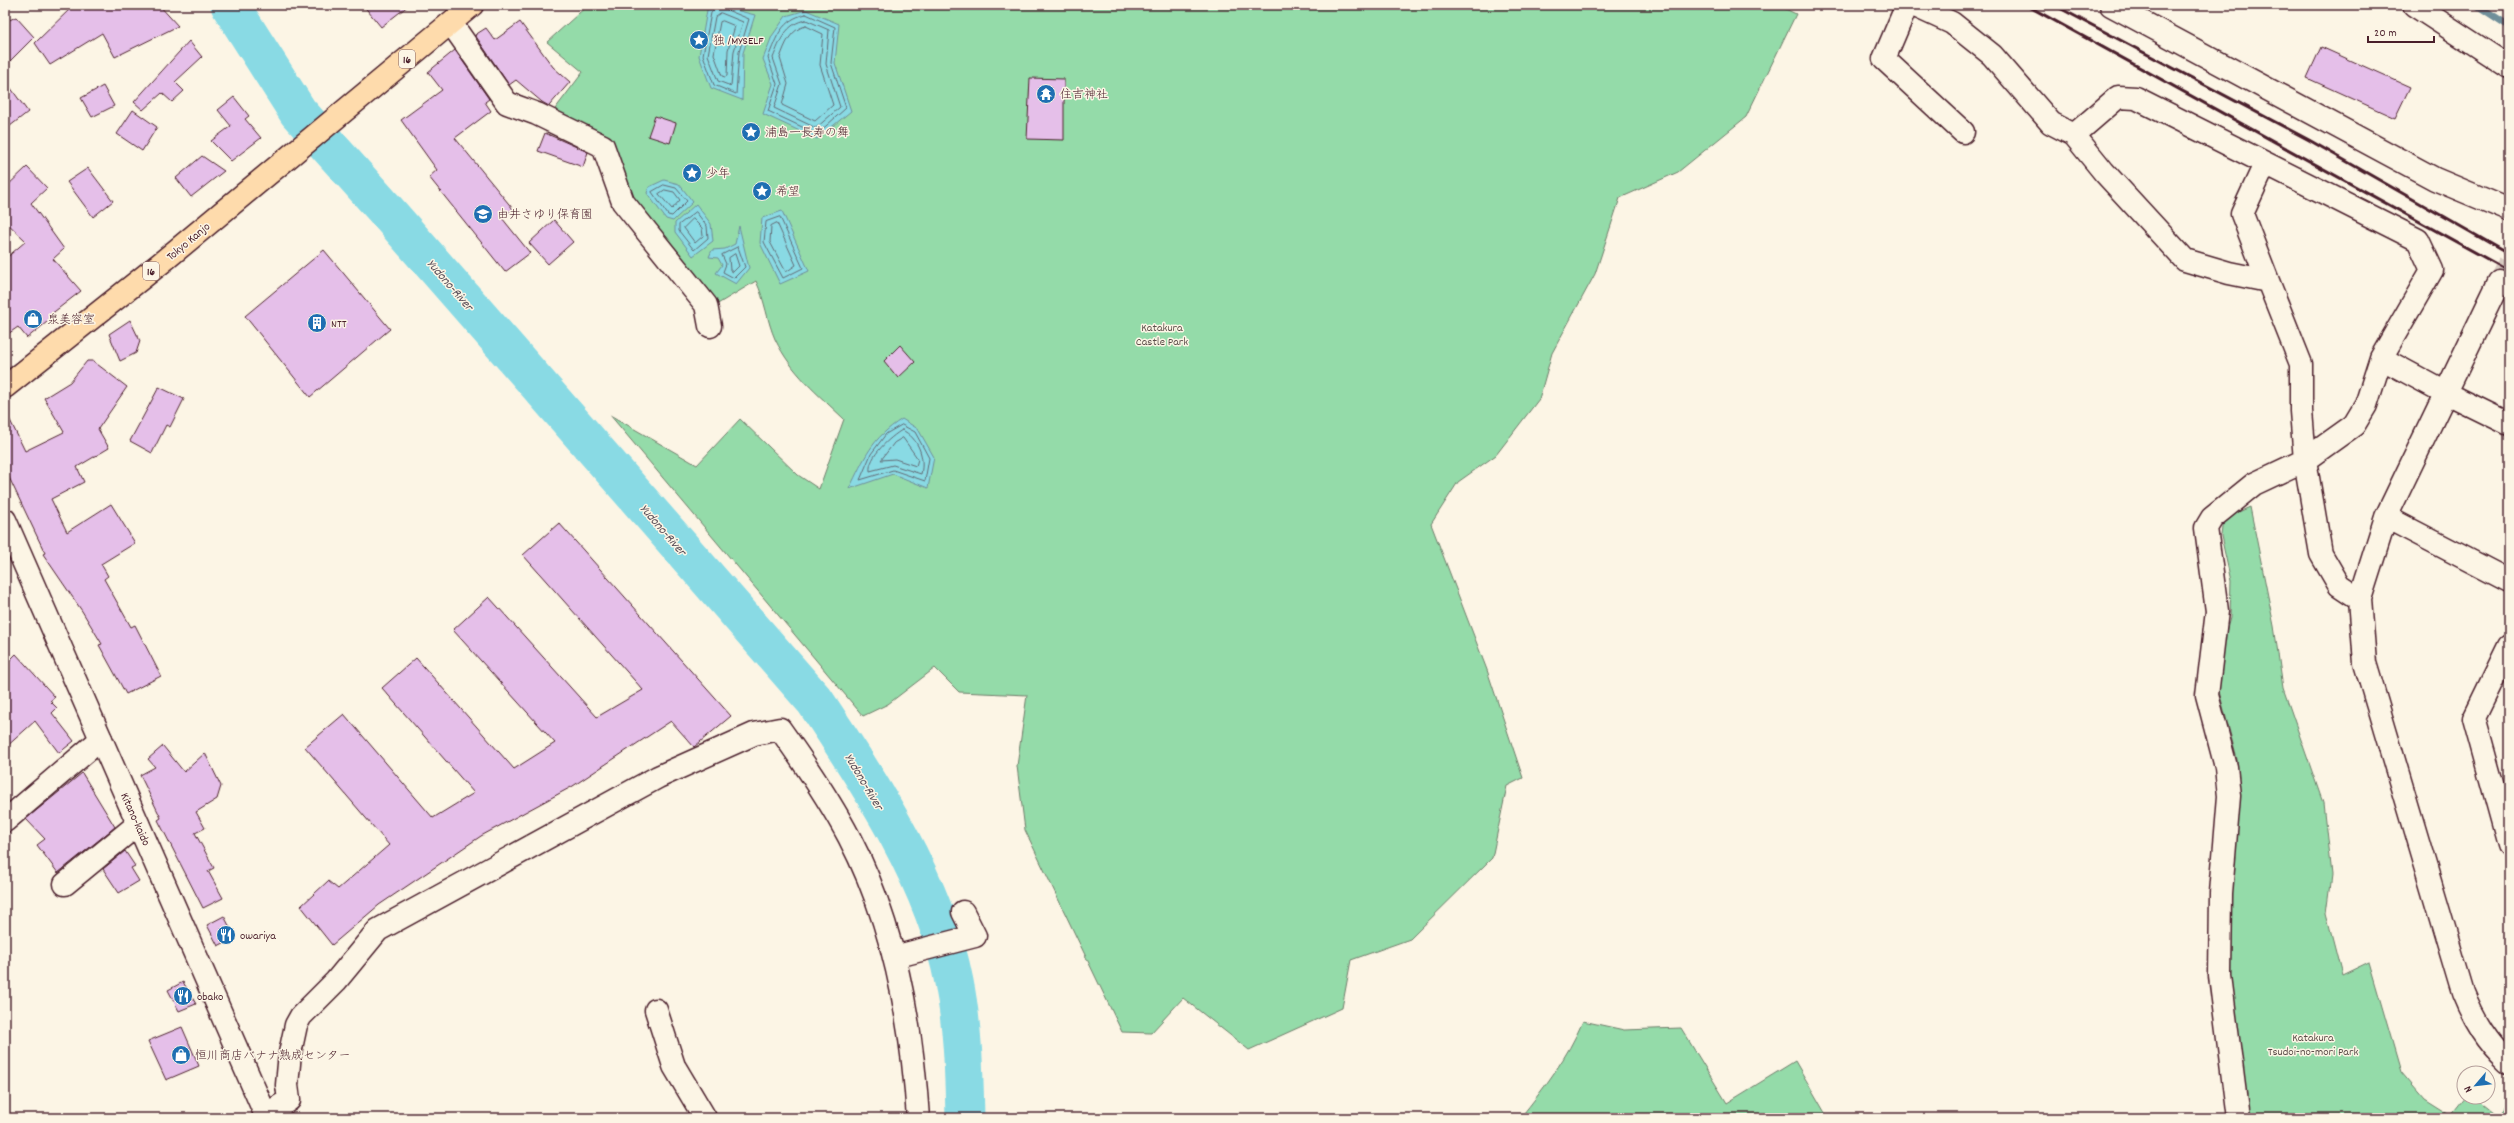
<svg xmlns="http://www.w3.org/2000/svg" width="2514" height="1123" viewBox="0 0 2514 1123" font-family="Dekko,'Klee One',sans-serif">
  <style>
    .green { fill: #94dba9; stroke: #6f7d6a }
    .water { fill: #89dae4; stroke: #708f9a }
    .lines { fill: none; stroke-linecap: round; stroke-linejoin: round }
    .shore { stroke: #636a75; stroke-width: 1 }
    .stream { stroke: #708f9a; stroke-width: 7 }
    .river { stroke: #89dae4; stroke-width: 39 }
    .building { fill: #e5bfe9; stroke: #4a1f2b }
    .minor-tunnel { stroke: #d8cac0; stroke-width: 22; stroke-dasharray: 22 11; stroke-linecap: butt }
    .minor-casing { stroke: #4a1f2b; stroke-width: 25 }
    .secondary-casing { stroke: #4a1f2b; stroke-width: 25 }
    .trunk-casing { stroke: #4a1f2b; stroke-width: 25 }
    .minor { stroke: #fcf5e5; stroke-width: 22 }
    .secondary { stroke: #fcf5e5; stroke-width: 22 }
    .trunk { stroke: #fedbac; stroke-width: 22 }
    .rail { stroke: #4a1f2b; stroke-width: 3 }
    .labels { text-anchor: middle; stroke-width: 3; stroke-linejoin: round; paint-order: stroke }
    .shield { fill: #fcf5e5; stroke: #7f5f63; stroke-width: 1 }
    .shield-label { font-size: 11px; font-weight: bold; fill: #4a1f2b }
    .poi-label { font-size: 12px; fill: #4a1f2b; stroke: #fcf5e5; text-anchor: start }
    .street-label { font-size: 12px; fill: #4a1f2b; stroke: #fcf5e5 }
    .park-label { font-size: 12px; fill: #5c4e4a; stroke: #fcf5e5 }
    .water-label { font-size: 13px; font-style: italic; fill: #5a4e59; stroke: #fcf5e5 }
  </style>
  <rect width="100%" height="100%" fill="#fcf5e5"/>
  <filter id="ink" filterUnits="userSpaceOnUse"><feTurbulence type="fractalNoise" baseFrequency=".025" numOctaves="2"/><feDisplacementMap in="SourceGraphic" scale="8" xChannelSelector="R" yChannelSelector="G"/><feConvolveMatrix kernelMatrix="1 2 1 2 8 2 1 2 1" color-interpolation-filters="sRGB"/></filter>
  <g filter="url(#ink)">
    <!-- green -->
    <path class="green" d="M588,5H1777L1796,14L1746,117L1678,172L1620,198L1595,274L1552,353L1539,399L1496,455L1458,482L1431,524L1487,670L1523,778L1507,786L1492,858L1410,939L1351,960L1342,1008L1249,1050L1183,998L1151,1033L1122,1032L1025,830L1017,766L1027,695L959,692L935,668L888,704L863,716L610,415L697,465L740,419L798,475L819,489L844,419C817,393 792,374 775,339C767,321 765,300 756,281L716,305L628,196L612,148L552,113L583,72L547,42Z
      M2250,507L2274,626L2283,688L2323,803L2331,875L2326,913L2342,975L2369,962L2401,1072L2424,1099L2451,1116L2466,1097H2473L2497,1116L2509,1099V1118H2249L2228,980L2231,901L2238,818L2237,759L2219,691L2221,650L2230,618L2231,581L2221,536L2223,519Z
      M1583,1021L1624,1030L1681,1028L1727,1103L1795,1061L1828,1118H1520C1545,1087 1567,1058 1583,1021Z"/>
    <!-- water -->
    <path class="water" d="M716,5L755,15L743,53L742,100L711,88L699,56L707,10Z
      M806,10L839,24L835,63L851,111L817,139L763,114L773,84L763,59L772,36L786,16Z
      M664,180L679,184L693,202L673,221L666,219L647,193L649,187Z
      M696,204L711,224L713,241L693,256L675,232V223Z
      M782,211L809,271L780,284L760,243L762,218Z
      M739,226L749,268L736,284L716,273L722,265L718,258L709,257L712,250L725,249L735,244Z
      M902,419L918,429L934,457L928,488L893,474L849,489C865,457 871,439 902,419Z"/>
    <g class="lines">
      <!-- shore -->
      <path class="shore" d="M717,5L711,13L703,55L714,85L736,94L739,52L749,19L727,10L724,5
        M721,13L743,22L734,51L731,86L718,81L708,55L715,17Z
        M806,14L835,27L831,63L846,108L817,134L768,111L777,84L768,58C777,36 781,20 806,14Z
        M806,20L829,30L826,64L840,107L816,128L774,108L782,84L773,58C780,41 786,23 806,20Z
        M723,21L735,26L728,50L727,76L725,77L722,76L714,54L720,22Z
        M806,26L823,34L820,65L833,105L815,121L782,105L788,84L780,58C785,45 790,29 806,26Z
        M664,185L676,188L687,201L672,216L668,215L652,192Z
        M665,190L674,192L680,200L672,209L659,194Z
        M696,212L707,226L708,238L694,250L679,231V225Z
        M780,217L803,268L783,278L764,242L766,222Z
        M693,219L702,228L703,236L695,243L684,228Z
        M777,223L796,265L786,272L770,242L771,226Z
        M738,247L745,267L734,278L723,272L726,264L722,255Z
        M735,254L739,266L733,272L730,270L729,258Z
        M902,425L915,432L929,458L925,481L893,470L860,480L871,454L886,434Z
        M902,430C919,438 925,458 921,474L893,465L870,471C868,457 890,437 902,430Z
        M903,438L918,459L916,466L895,459L881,460L894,443Z"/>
      <!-- stream -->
      <path class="stream" d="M2477,5L2509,26"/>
      <!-- river -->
      <path class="river" d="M230,5L298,112L384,208L815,701C871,785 935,882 954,982C963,1027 964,1072 965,1118"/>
    </g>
    <!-- building -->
    <path class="building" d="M74,5H159L178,26L115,57L102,33L50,65L35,43Z
      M363,5H409L381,27Z
      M16,17L34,37L5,66V22Z
      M520,22L553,67L570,82L549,106L542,102L516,80L509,85L475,35L486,28L495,40Z
      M189,41L202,57L175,82L184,91L172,102L162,93L143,110L134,102Z
      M2321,47L2410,87L2395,118L2307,78Z
      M455,50L489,99L485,102L491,111L455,138L513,209L502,218L530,253L505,272L429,177L437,170L401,120L442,90L428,72Z
      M1030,78L1064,79V140L1027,139Z
      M5,80L28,112L5,130Z
      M103,86L114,106L92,117L81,98Z
      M234,97L249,116L245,119L261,138L231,161L211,141L231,126L218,110Z
      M133,110L157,127L142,151L117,134Z
      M655,116L676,123L670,143L648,136Z
      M545,133L588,152L583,167L538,151Z
      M202,156L224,171L191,197L176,178Z
      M27,167L47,188L31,203L64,249L53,259L81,291L50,315L52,318L27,338L18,327L5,336V259L26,241L5,221V188Z
      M88,168L113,201L93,217L67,182Z
      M554,220L573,242L548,264L529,243Z
      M324,250L390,329L310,397L245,316Z
      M130,320L140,341L136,353L120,361L109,334Z
      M900,345L915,362L898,378L884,361Z
      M87,361H93L127,387L98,429L109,448L77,467L84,482L51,499L67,532L111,504L135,543L101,564L108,576L104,579L131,627L135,625L161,676L126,694L99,645L102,644L82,611L43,554L45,553L5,469V410L25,451L64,432L44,398L70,382Z
      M159,387L184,399L170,427L166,425L152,453L130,441Z
      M559,523L731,716L694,747L671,721L573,786L481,836L379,905L332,945L301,906L328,881L338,889L389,845L305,747L344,714L433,818L474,793L382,688L416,658L514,769L555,743L453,630L489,597L597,717L643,690L523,555Z
      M16,654L55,697L50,701L57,708L52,713L74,741L59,753L35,721L5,748V665Z
      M163,746L184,772L205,753L221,786L217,799L196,812L205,828L195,833L214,868L208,871L223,898L203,908L158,820L161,818L140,775L155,767L148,759Z
      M82,773L115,827L58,873L37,845L45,839L26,819Z
      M125,851L135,866L131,868L139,881L119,893L103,869Z
      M224,916L235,937L218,946L207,925Z
      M183,982L196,1004L179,1011L168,990Z
      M182,1027L199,1066L166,1080L148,1041Z"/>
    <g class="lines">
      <!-- minor-tunnel -->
      <path class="minor-tunnel" d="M2499,282L2509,262"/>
      <!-- minor casing -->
      <g class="minor-casing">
        <path id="minor" d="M1907,5L1884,59L1963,132
          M1913,5L1952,23L1992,55L2051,123L2074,135L2104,172L2185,260L2229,273L2268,281L2301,364V411L2305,460L2321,554L2339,585L2360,599
          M2111,5L2435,179L2509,210
          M2414,5L2509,67
          M451,23L507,103L537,114L603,146L623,202L706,305L710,326
          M2074,135L2118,97L2136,98L2418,240L2432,270L2381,358L2366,405L2354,425L2305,460L2254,484L2212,518L2206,528L2217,611L2207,695L2226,767L2229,796L2221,893L2220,976L2238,1118
          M2265,164L2242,214L2268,281
          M2499,282L2386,517L2360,599L2365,663L2463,993C2474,1020 2487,1042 2509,1062
          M2381,358L2446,393L2509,424
          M2386,517L2509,581
          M2509,646L2474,718L2509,845
          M5,821L101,739
          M65,884L138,824
          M894,957L975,936L963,912
          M656,1010L674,1066L705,1118
          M266,1115L289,1100L287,1085L290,1053L296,1025L301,1016L336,981L378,930L658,777L754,734L780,729C805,764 829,799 849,837C894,923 912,1022 918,1118"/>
      </g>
      <!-- secondary casing -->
      <g class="secondary-casing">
        <path id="secondary" d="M5,520L267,1118"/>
      </g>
      <!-- trunk casing -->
      <g class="trunk-casing">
        <path id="trunk" d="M5,387L161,263L472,5"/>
      </g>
      <!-- minor -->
      <use href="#minor" class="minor"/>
      <!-- secondary -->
      <use href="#secondary" class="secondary"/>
      <!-- trunk -->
      <use href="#trunk" class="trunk"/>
      <!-- rail -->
      <path class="rail" d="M2026,5L2509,271
        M2054,5L2309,140L2509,254"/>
    </g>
  </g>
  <!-- icons -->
  <defs>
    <g id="sight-disc" transform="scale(1)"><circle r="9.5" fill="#1f6fb2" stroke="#fcf5e5"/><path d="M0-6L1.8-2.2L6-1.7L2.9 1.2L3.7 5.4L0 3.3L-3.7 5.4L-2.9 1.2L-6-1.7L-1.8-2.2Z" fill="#fff"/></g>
    <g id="temple-disc" transform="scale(1)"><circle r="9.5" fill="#1f6fb2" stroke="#fcf5e5"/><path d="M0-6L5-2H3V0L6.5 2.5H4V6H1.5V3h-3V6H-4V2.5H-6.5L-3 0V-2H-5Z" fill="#fff"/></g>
    <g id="school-disc" transform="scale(1)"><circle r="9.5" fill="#1f6fb2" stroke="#fcf5e5"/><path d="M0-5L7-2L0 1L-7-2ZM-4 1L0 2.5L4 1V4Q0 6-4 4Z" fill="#fff"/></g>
    <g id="shop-disc" transform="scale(1)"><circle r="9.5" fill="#1f6fb2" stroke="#fcf5e5"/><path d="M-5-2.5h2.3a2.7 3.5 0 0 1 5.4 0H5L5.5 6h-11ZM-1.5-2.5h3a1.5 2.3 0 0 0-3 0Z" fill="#fff"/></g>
    <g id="building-disc" transform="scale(1)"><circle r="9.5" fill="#1f6fb2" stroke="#fcf5e5"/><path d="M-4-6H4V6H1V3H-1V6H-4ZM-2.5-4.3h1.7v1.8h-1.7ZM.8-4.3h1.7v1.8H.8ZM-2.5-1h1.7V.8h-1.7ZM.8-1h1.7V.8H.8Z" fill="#fff"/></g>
    <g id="restaurant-disc" transform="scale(1)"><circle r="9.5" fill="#1f6fb2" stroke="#fcf5e5"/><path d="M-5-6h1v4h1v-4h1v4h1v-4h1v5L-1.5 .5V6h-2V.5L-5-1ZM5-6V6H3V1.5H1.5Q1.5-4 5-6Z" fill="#fff"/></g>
  </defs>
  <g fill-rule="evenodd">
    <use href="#sight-disc" x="699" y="40"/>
    <use href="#temple-disc" x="1046" y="94"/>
    <use href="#sight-disc" x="751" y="132"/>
    <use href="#sight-disc" x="692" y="173"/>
    <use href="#sight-disc" x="762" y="191"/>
    <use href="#school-disc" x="483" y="214"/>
    <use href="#shop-disc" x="33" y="319"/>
    <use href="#building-disc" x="317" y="323"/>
    <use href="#restaurant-disc" x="226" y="935"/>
    <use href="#restaurant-disc" x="183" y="996"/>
    <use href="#shop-disc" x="181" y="1055"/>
  </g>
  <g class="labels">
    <!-- shield labels -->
    <g class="shield">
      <rect x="399" y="50" width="16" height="18" rx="3"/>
      <rect x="143" y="262" width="16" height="18" rx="3"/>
    </g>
    <g class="shield-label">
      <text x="407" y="63">16</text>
      <text x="151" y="275">16</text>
    </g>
    <!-- poi labels -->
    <g class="poi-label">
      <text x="713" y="44">独 /MYSELF</text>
      <text x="1060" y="98">住吉神社</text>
      <text x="765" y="136">浦島一長寿の舞</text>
      <text x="706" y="177">少年</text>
      <text x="776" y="195">希望</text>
      <text x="497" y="218">由井さゆり保育園</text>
      <text x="47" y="323">泉美容室</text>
      <text x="331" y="327">NTT</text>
      <text x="240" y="939">owariya</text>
      <text x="197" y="1000">obako</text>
      <text x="195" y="1059">恒川商店バナナ熟成センター</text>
    </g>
    <!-- street labels -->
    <g class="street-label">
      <text transform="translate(188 241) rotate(-40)" y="4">Tokyo Kanjo</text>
      <text transform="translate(136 819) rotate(66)" y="4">Kitano-kaido</text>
    </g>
    <!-- park labels -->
    <g class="park-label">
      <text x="1162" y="331">Katakura<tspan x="1162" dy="14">Castle Park</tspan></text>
      <text x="2313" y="1041">Katakura<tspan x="2313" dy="14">Tsudoi-no-mori Park</tspan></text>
    </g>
    <!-- water labels -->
    <g class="water-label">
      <text transform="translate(451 284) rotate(49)" y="5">Yudono-River</text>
      <text transform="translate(664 529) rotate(49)" y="5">Yudono-River</text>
      <text transform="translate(865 781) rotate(59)" y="5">Yudono-River</text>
    </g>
  </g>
  <!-- margin -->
  <rect width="2514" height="1123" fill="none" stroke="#fcf5e5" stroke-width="20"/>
  <rect x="10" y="10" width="2494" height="1103" fill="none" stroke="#4a1f2b" stroke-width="1.5" filter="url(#ink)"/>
  <!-- north arrow -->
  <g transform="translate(2476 1085) rotate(242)"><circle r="19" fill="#fcf5e5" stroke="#b59f9b"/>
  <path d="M0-3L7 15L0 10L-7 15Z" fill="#1f6fb2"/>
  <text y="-6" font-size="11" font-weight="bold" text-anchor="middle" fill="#4a1f2b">N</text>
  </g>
  <!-- scale -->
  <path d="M2368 36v6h66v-6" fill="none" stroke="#4a1f2b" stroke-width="2"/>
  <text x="2374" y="36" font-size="12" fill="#4a1f2b" stroke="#fcf5e5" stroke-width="3" paint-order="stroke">20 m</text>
</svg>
